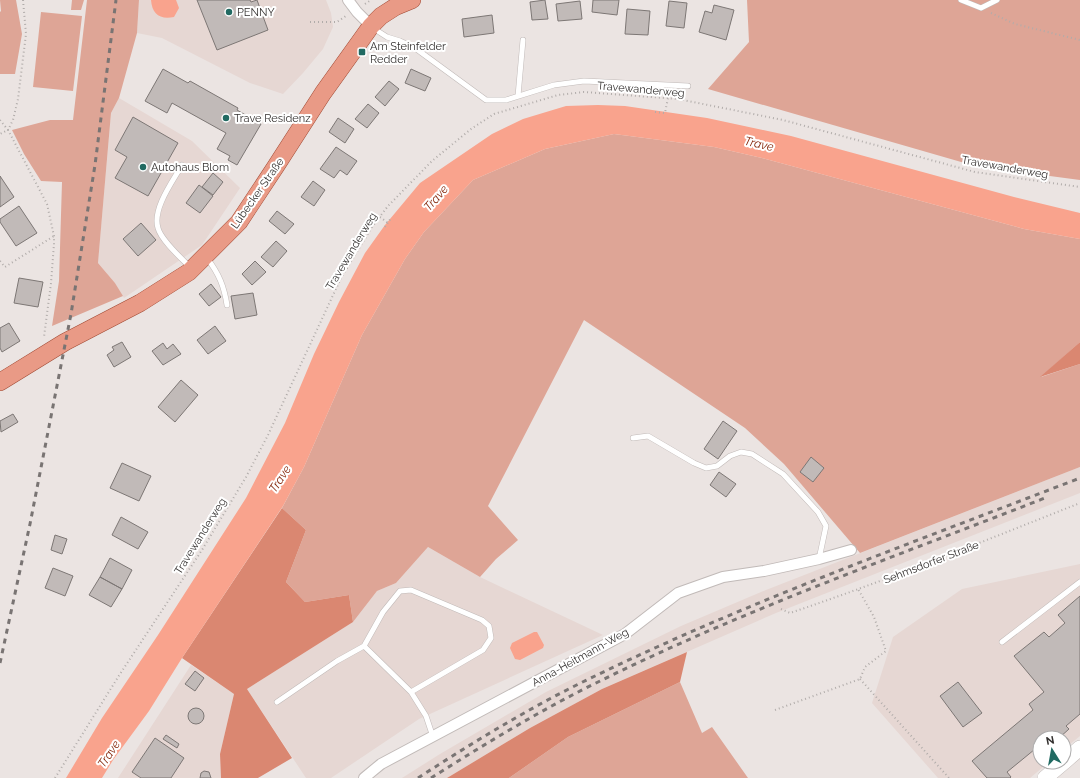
<svg xmlns="http://www.w3.org/2000/svg" width="1080" height="778" viewBox="0 0 1080 778" font-family="Raleway,sans-serif">
  <style>
    .built { fill: #e6d7d3 }
    .green { fill: #dea596 }
    .forest { fill: #da8771 }
    .water { fill: #f9a38d }
    .building { fill: #c1bab8; stroke: #7d7775 }
    .lines { fill: none; stroke-linecap: round; stroke-linejoin: round }
    .service-casing { stroke: #c1bab8; stroke-width: 6 }
    .minor-casing { stroke: #c1bab8; stroke-width: 12 }
    .secondary-casing { stroke: #c1bab8; stroke-width: 16 }
    .primary-casing { stroke: #a04933; stroke-width: 18 }
    .path { stroke: #b1acaa; stroke-width: 2; stroke-dasharray: 1 3; stroke-linecap: butt }
    .service { stroke: #fff; stroke-width: 5 }
    .minor { stroke: #fff; stroke-width: 10 }
    .secondary { stroke: #fff; stroke-width: 15 }
    .primary { stroke: #e99a86; stroke-width: 17 }
    .rail { stroke: #797473; stroke-width: 3; stroke-dasharray: 5 5; stroke-linecap: butt }
    .poi-dot { fill: #216a62; stroke: #fff; stroke-width: 1.5 }
    .labels { text-anchor: middle; stroke-width: 4; stroke-linejoin: round; paint-order: stroke }
    .poi-label { font-size: 11px; fill: #33302f; stroke: #fff; text-anchor: start }
    .street-label { font-size: 11px; fill: #33302f; stroke: #fff }
    .water-label { font-size: 12px; font-style: italic; fill: #811f02; stroke: #fff }
  </style>
  <rect width="100%" height="100%" fill="#ebe4e2"/>
  <!-- built -->
  <path class="built" d="M139,0H326L331,13L333,27L323,49L303,73L283,94L250,83L162,38L137,33Z
    M119,98L192,141L240,188L202,245L124,298L115,283L98,263L111,113Z
    M1080,467V493L776,613L602,689L530,728L447,778H402L440,754L546,692L681,626L766,590Z
    M428,547L480,577L603,635L419,719L331,778H306L247,689L353,622L377,591L396,583Z
    M1080,564V736L1064,749V738H1040V762H1049L1030,778H938L872,703L893,637L962,589Z
    M191,665L234,694L220,754L221,778H118Z"/>
  <!-- green -->
  <path class="green" d="M0,0H16L22,34L15,74H0V12L1,11Z
    M72,0H84L81,10H71Z
    M87,0H139L137,33L119,98L111,113L98,263L115,283L123,296L52,326L59,281L62,182L41,181L24,154L12,130L50,120H73Z
    M747,0H1080V180L975,166L708,89L749,42Z
    M41,12L82,16L73,91L33,87Z
    M614,134L714,147L762,158L1024,229L1080,239V342L1041,377L1080,364V467L860,553L784,464L745,428L584,320L488,506L518,540L496,559L480,577L428,547L396,583L377,591L353,622L349,595L305,602L286,582L306,530L282,508L304,467L362,335L405,259L424,232L473,180L545,149Z
    M680,682L702,733L712,727L748,778H509L568,737Z"/>
  <!-- forest -->
  <path class="forest" d="M1080,342V364L1040,377Z
    M282,508L306,530L286,582L305,602L349,595L353,622L247,689L292,758L258,778H221L220,754L234,694L182,658Z
    M687,652L680,682L568,737L509,778H447L530,728L602,689Z"/>
  <!-- water -->
  <path class="water" d="M151,0H176L179,8L174,17C160,20 152,14 151,0Z
    M598,105L625,106L707,118L791,136L1014,197L1080,213V239L1024,229L762,158L714,147L614,134L545,149L473,180L424,232L405,259L362,335L304,467L283,506L182,658L149,711L113,760L102,778H66L102,718L158,635L246,498L285,423L314,354L339,302L365,253L385,225L420,183L492,134L523,119L566,106Z
    M534,632H537L544,645L543,648L520,660L515,659L510,648L512,643Z"/>
  <!-- building -->
  <path class="building" d="M197,0H250L251,2L257,0L268,30L217,50Z
    M545,0L548,19L532,20L530,2Z
    M593,0H619L617,15L592,12Z
    M580,1L582,19L558,21L556,4Z
    M669,1L687,3L684,28L666,26Z
    M714,5L734,10L726,40L699,32L705,11L712,13Z
    M627,9L650,11L648,35L625,34Z
    M492,15L494,33L464,37L462,19Z
    M163,69L188,83L190,81L238,108L237,110L261,124L237,165L228,160L230,156L217,149L226,133L172,103L167,113L145,101Z
    M411,69L431,78L425,91L405,83Z
    M389,81L399,89L385,106L375,97Z
    M368,104L379,113L367,128L355,119Z
    M133,117L178,143L148,196L115,178L127,157L115,150Z
    M338,118L354,129L345,143L329,132Z
    M336,147L357,161L347,175L340,170L334,178L320,169Z
    M213,173L223,182L213,195L202,187Z
    M0,176L14,197L0,207Z
    M313,181L325,190L314,206L301,197Z
    M199,185L213,196L200,213L186,203Z
    M19,206L37,233L16,246L0,222V219Z
    M277,211L294,224L285,234L269,221Z
    M141,223L156,240L138,256L123,239Z
    M276,241L287,251L273,267L261,257Z
    M255,261L266,272L252,285L242,274Z
    M19,278L43,282L38,307L14,303Z
    M211,284L221,297L209,306L199,294Z
    M253,293L257,315L235,319L231,296Z
    M9,323L20,341L2,352L0,348V328Z
    M215,326L226,341L208,354L197,340Z
    M122,342L131,357L114,367L107,355L114,350L112,347Z
    M163,343L167,349L173,344L181,354L163,365L152,351Z
    M181,380L198,395L175,422L158,407Z
    M13,414L18,422L1,432L0,421Z
    M723,421L737,431L718,459L704,449Z
    M811,457L824,468L813,482L800,472Z
    M122,463L151,476L139,501L110,488Z
    M719,472L736,484L726,497L710,485Z
    M121,517L148,532L138,549L112,535Z
    M55,535L67,539L62,554L51,550Z
    M110,558L132,570L122,589L100,577Z
    M53,568L73,576L65,596L45,588Z
    M100,577L122,589L111,607L89,595Z
    M1080,596V714L1066,726L1069,729L1059,738H1040V745L1007,772L1011,777L1010,778H987L972,761L1033,710L1029,704L1044,692L1014,656L1044,632L1049,637L1065,623L1058,615Z
    M195,671L204,678L195,691L185,684Z
    M958,682L982,713L963,727L940,696Z
    M188 716a8 8 0 1 1 16 0a8 8 0 1 1-16 0Z
    M166,735L179,744L177,748L163,739Z
    M155,738L184,758L171,778H141L132,772Z
    M204,771L209,772L211,778H200L201,773Z"/>
  <g class="lines">
    <!-- service casing -->
    <g class="service-casing">
      <path id="service" d="M961,0L981,8L997,0
        M373,28L387,37L400,41L415,48L486,100H506L554,85L584,81L688,86
        M518,96L523,40
        M182,165C173,181 152,209 158,228C161,240 181,258 190,267
        M207,258C219,274 224,286 227,305
        M633,438L648,436L694,463L706,468L717,466L730,456L741,452L752,454L783,474L818,512L826,526L819,559
        M1002,642L1080,582
        M364,646L411,692L426,716L433,737
        M277,702L337,661L364,646L383,612L400,591L411,590L482,620L489,626L491,638L483,650L411,692"/>
    </g>
    <!-- minor casing -->
    <g class="minor-casing">
      <path id="minor" d="M348,0L357,12L371,26
        M364,778L381,764L625,634L678,593L723,577L764,571L819,559L851,550"/>
    </g>
    <!-- secondary casing -->
    <g class="secondary-casing">
      <path id="secondary" d="M1064,762L1080,748
        M1045,778L1064,762"/>
    </g>
    <!-- primary casing -->
    <g class="primary-casing">
      <path id="primary" d="M0,382L65,342L140,303L189,272L239,222L276,166L323,93L371,26L381,16L395,7L412,0"/>
    </g>
    <!-- path -->
    <path class="path" d="M23,0L26,34L18,99L13,120L8,130L47,204L54,236V244L51,283L44,337
      M365,4L371,0
      M991,13L1015,24L1080,40
      M310,22H337L346,16
      M655,112L665,113L668,98
      M0,120L8,130L0,134
      M380,217L388,223
      M385,227L391,218
      M0,261L5,267L54,236
      M781,609L790,613C888,580 984,541 1080,503
      M860,679L949,778
      M775,710L860,679L865,667L886,651L874,617L858,589
      M55,778L120,674L202,550L246,477L268,435L341,278L372,227L388,206L432,161L471,129L494,114L558,95L584,92L678,99L783,120L975,172L1080,187"/>
    <!-- service -->
    <use href="#service" class="service"/>
    <!-- minor -->
    <use href="#minor" class="minor"/>
    <!-- secondary -->
    <use href="#secondary" class="secondary"/>
    <!-- primary -->
    <use href="#primary" class="primary"/>
    <!-- rail -->
    <path class="rail" d="M0,663L30,524L71,314L95,165L116,0
      M418,778C475,741 534,705 595,676C752,600 917,541 1080,478
      M431,778C485,744 539,711 596,683C741,611 894,557 1045,498"/>
  </g>
  <!-- markers -->
  <g class="poi-dot">
    <circle cx="229" cy="12" r="4"/>
    <rect x="358" y="48" width="8" height="8" rx="2"/>
    <circle cx="226" cy="118" r="4"/>
    <circle cx="143" cy="167" r="4"/>
  </g>
  <g class="labels">
    <!-- poi labels -->
    <g class="poi-label">
      <text x="237" y="16">PENNY</text>
      <text x="370" y="50">Am Steinfelder<tspan x="370" dy="13">Redder</tspan></text>
      <text x="234" y="122">Trave Residenz</text>
      <text x="151" y="171">Autohaus Blom</text>
    </g>
    <!-- street labels -->
    <g class="street-label">
      <text transform="translate(641 89) rotate(5)" y="4">Travewanderweg</text>
      <text transform="translate(1005 167) rotate(10)" y="4">Travewanderweg</text>
      <text transform="translate(257 193) rotate(-55)" y="4">Lübecker Straße</text>
      <text transform="translate(351 251) rotate(-59)" y="4">Travewanderweg</text>
      <text transform="translate(200 536) rotate(-58)" y="4">Travewanderweg</text>
      <text transform="translate(931 562) rotate(-21)" y="4">Sehmsdorfer Straße</text>
      <text transform="translate(580 657) rotate(-29)" y="4">Anna-Heitmann-Weg</text>
    </g>
    <!-- water labels -->
    <g class="water-label">
      <text transform="translate(759 144) rotate(13)" y="4">Trave</text>
      <text transform="translate(436 198) rotate(-49)" y="4">Trave</text>
      <text transform="translate(280 479) rotate(-57)" y="4">Trave</text>
      <text transform="translate(109 754) rotate(-56)" y="4">Trave</text>
    </g>
  </g>
  <!-- north arrow -->
  <g transform="translate(1052 750) rotate(349)"><circle r="19" fill="#ffffff" stroke="#adacac"/>
  <path d="M0-3L7 15L0 10L-7 15Z" fill="#216a62"/>
  <text y="-6" font-size="11" font-weight="bold" text-anchor="middle" fill="#33302f">N</text>
  </g>
</svg>
